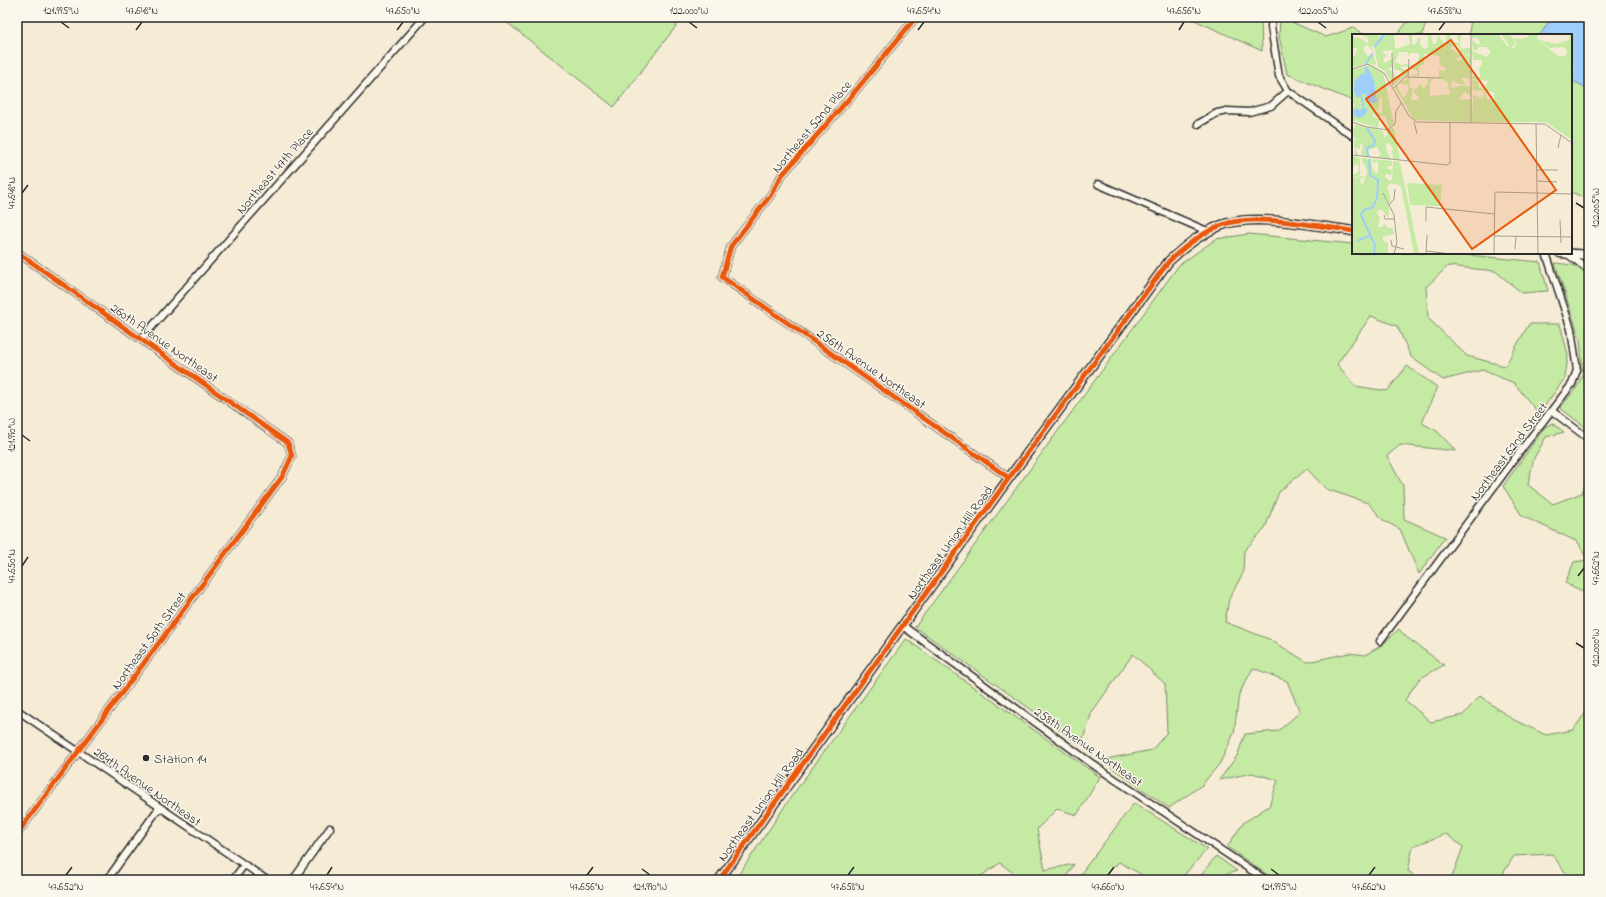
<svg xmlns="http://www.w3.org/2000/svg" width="1606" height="897" viewBox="0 0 1606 897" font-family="'Indie Flower',sans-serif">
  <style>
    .green { fill: #c5eaa4; stroke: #788a68 }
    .water { fill: #9ecffa; stroke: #708da7 }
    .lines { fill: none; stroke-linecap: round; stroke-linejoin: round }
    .minor-casing { stroke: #2b2b2b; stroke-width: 9 }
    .tertiary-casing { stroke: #2b2b2b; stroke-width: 11 }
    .minor { stroke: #fbf7ec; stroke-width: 6 }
    .tertiary { stroke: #fbf7ec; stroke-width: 8 }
    .cycleway-casing { stroke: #fbf7ec; stroke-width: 8 }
    .cycleway { stroke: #e8590c; stroke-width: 5 }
    .ticks { fill: none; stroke: #2b2b2b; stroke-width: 1.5 }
    .poi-dot { fill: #2b2b2b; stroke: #fbf7ec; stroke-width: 1.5 }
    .labels { text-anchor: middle; stroke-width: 3; stroke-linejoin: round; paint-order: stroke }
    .street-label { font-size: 13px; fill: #2b2b2b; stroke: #fbf7ec }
    .poi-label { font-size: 13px; fill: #2b2b2b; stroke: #fbf7ec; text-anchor: start }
    .inset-river { fill: none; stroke: #9ecffa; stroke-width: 2 }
    .inset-road { fill: none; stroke: #a59f92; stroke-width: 1 }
    .view { fill: #e8590c; fill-opacity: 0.15; stroke: #e8590c; stroke-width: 2 }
    .inset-edge { fill: none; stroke: #2b2b2b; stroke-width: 2 }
    .neatline { fill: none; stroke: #2b2b2b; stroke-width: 1.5 }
    .ticks-label { font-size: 10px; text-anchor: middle; fill: #2b2b2b }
  </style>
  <rect width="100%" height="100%" fill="#f6ecd6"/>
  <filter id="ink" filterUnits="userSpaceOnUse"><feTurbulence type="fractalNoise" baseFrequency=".025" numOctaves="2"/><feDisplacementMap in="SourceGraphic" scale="8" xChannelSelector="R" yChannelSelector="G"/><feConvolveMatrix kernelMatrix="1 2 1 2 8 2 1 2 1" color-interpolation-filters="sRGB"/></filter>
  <g filter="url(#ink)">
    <!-- green -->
    <path class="green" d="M500,17H683L614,107Z
      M1188,17H1261L1262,51Z
      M1280,17L1326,37L1353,28L1365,35H1353V101L1287,74L1279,36Z
      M1411,17H1428L1422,35H1397Z
      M1471,17H1589V200L1571,192V35H1469Z
      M1249,234L1353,244V253H1448L1540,262L1548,291L1522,293L1495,271L1448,266L1426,287L1428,318L1467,356L1505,366L1529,324H1560L1568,355L1565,378L1539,414L1514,383L1482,370L1443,380L1411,357L1397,326L1371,316L1337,364L1355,386L1387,391L1407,366L1437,387L1422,423L1437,431L1456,451L1400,445L1387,456L1403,486L1404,519L1445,537L1419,574L1400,529L1384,521L1368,503L1326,489L1307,469L1279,492L1265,528L1244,551L1243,573L1229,599L1225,622L1269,639L1307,662L1349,653L1365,655L1382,645L1399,629L1405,636L1444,665L1419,679L1405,700L1431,722L1463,715L1480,696L1512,719L1546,735L1573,730L1589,708V880H1568L1569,878L1552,854L1514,856L1499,880H1451L1463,847L1446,834L1413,846L1408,871L1421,880H1275L1227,847L1243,823L1269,806L1278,780L1252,773L1219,780L1237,756L1245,734L1278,731L1300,712L1287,681L1253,668L1239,694L1234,733L1220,763L1202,785L1169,808L1101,760L1152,750L1167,732L1165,684L1133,654L1092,712L1081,745L915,627L1179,265L1216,239Z
      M1555,263L1573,265L1589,276V430L1560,408L1575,390L1583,375L1580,339Z
      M1552,423L1564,432L1546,437L1534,458L1528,485L1553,504L1582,493L1589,474V594L1565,583L1574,562L1587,560L1578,542L1522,516L1503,486L1545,427Z
      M906,639L1100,777L1077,815L1057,809L1037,829L1045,870L1074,864L1064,880H1023L1000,863L975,880H735L791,797Z
      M1134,803L1207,849L1180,880H1151L1119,862L1100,880H1076Z
      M1216,856L1237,871L1208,880H1197Z"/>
    <!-- water -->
    <path class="water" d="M1552,17H1589V89L1571,80V35H1540Z"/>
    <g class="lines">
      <!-- minor casing -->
      <g class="minor-casing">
        <path id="minor" d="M916,17L853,94L782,175L770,196L731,246L722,277L1009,478
          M1272,17L1271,27L1279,76L1288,91L1353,136
          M1198,124L1217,113L1228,111L1249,112L1271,106L1288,91
          M1098,184L1207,231
          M17,252L288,443L292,456L282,477L17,834
          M1566,253L1589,270
          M142,338L425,17
          M1552,411L1589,439
          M903,626L1098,768L1266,880
          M1380,641L1524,446L1572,384L1577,370L1571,329L1546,253
          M17,710L267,880
          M107,880L159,808
          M233,880L244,865
          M293,880L330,828"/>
      </g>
      <!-- tertiary casing -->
      <g class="tertiary-casing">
        <path id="tertiary" d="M1560,253L1589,255
          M719,880L1009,478L1169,261C1185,246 1201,233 1222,225C1254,213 1318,226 1353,231"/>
      </g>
      <!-- minor -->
      <use href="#minor" class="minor"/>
      <!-- tertiary -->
      <use href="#tertiary" class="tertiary"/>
      <!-- cycleway casing -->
      <g class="cycleway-casing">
        <path id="cycleway" d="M916,17L853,94L782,175L770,196L731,246L722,277L1009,478
          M17,252L288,443L292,456L282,477L17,834
          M719,880L1009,478L1169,261C1185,246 1201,233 1222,225C1254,213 1318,226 1353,231"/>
      </g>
      <!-- cycleway -->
      <use href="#cycleway" class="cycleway"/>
    </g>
  </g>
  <!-- ticks -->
  <path class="ticks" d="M61,22L69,28M689,22L697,28M1318,22L1326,28M136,30L142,22M397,30L403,22M918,30L924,22M1179,30L1184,22M1439,30L1445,22M22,193L28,185M1576,203L1584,208M22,435L30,441M22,566L28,557M1578,576L1584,568M1576,643L1584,648M642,869L650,875M1271,869L1279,875M66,875L72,867M327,875L332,867M587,875L593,867M848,875L854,867M1108,875L1114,867M1369,875L1375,867"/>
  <!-- markers -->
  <circle class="poi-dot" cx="146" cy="758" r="4"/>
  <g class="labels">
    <!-- street labels -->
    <g class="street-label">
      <text transform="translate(811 126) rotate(-50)" y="5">Northeast 52nd Place</text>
      <text transform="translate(274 170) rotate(-49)" y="5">Northeast 47th Place</text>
      <text transform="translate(165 342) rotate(35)" y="5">260th Avenue Northeast</text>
      <text transform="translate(872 368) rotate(35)" y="5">256th Avenue Northeast</text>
      <text transform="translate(1508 451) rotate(-53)" y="5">Northeast 62nd Street</text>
      <text transform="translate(949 542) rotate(-54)" y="5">Northeast Union Hill Road</text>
      <text transform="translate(148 640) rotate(-54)" y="5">Northeast 50th Street</text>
      <text transform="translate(1089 746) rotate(35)" y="5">258th Avenue Northeast</text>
      <text transform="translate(148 786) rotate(35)" y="5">264th Avenue Northeast</text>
      <text transform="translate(760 804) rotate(-54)" y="5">Northeast Union Hill Road</text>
    </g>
    <!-- poi labels -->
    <g class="poi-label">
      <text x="154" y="763">Station 14</text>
    </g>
  </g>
  <!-- overview -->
  <g transform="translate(1352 34)">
    <rect width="220" height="220" fill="#f6ecd6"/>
    <path d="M10,0H26L27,3L30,0H42L43,13L45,15L58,10L56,0H60V10L63,11L67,3L69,5L68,10L72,15L76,14V0H79L81,10H84L86,1L93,11L95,10L94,0H98L99,8L107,9L105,0H109L108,12L110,15L119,13V21L108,20L107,12L103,10L98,14L107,20L119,22V30L110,22L103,25L107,27L111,23L119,31V45L109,44L113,50H107L101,47L99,50L100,54L111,51L119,53V62L112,58L107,66L119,65V88L62,86L43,54L45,51L50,62L53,63L57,54L55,50L50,51L48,48L58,44L57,52L61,55L59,66H66L67,63L62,59V55L66,54L67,49L72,55L76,49L75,44L81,45L78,49V62L98,60L96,49L87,43V36L93,37L94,34L88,31L87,22L72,20V30L67,32V42H58L65,40V36L58,35V31L66,30L67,19H58L56,22V18H47L43,28L50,31L56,29V32L48,33L56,37V42H51L42,52L41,37L44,43L51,38L42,35L40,16L30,17L35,22L31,24L32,29L40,25V33L35,35L40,37V49L33,37L26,33L22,12H19L22,18L15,11L12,12L11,16L16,22L21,19L24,29L23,31L17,29L1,33L0,22H3L5,16V14L0,15V4L6,3L17,10L15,2L12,3ZM120,0H146L155,12L158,13L150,1L158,0L164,10L159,13L162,14L165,10L162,4L169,5L176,3V0H185V5L206,22H214L215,16L210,13L198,14L187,6L204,10L217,6V0H220V106L194,88H120L121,61L130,64L133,60L130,58H133L135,65L142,67V58L121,56L120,46L126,47L127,54L132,55L136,47L120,45V42L128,43L127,34L130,30V26H121L120,17L135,23L139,18L134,13H126L125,16H121L120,6L127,11L128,9L126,4H120ZM17,31L31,38L42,90L37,94L33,82H22L24,78L30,80V64L27,65V75L20,82L27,85L26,94L0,86V73L3,72L0,67V36ZM4,90L31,97L32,104L36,100L33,97L42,94L48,126H41L40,112L36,109L34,111L35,118L39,125L25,124L29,120L25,113L16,116L18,123L9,121L11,111L8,110V115L3,114L7,122L3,121L2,106L5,105L0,102V99ZM0,122L8,124V142L14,143L15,137L9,124L19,125L21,136L26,140V127L21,129L20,125L40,127V132H35L36,135L40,136L39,141L34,140L33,143L38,147L40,146L41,127L48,128L67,220H62L49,152L39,149L35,152L39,167L37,169L31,160L37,173L36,184L30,176H26L25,180L28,183L26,193H30L32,189L36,194H41L42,200L31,203V207L36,209V220H0V143L9,144L8,148L11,150L13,144L0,142L7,137L6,130L0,132ZM55,149L90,151L88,172L58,171Z" fill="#c5eaa4"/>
    <path d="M15,32L22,46L25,68L21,69L14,66L13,59L5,64L2,56L3,47L8,41L14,39L12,34ZM5,74L8,77L10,74L16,75L12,82L7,84L2,81L1,77Z" fill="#9ecffa"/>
    <path class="inset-river" d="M22,13L33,0M14,29L21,19M9,62L12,74M15,94L23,107L22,111L15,114L16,122M17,125L18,141L26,146L25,164L21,173L12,176L9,181L23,211L22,220M5,207L17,202"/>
    <path class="inset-road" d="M40,19L41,51M0,35L16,30L32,39L57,82L65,88L193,90L220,109M56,43L57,25M42,54L53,43L89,44M62,87L65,100M0,88L15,93L36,96L43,90L44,77L50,68M119,89V0M184,90L186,220M206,114L209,101M0,121L95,131L98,129V89M185,136H206M185,147L205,148M31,159L42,181L45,208L42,220M37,171L42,165L43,155M32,181L33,185H42M208,186L209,209M74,187V173L142,180M142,202L220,203M39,206L40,212L52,215M163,215L164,202M74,217L100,220M74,220L75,201M142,220L143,158L220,160"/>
    <path class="view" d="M99,6L204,156L120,215L14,65Z"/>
    <rect width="220" height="220" class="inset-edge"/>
  </g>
  <!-- margin -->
  <rect width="1606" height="897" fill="none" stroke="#fbf7ec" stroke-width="44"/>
  <rect x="22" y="22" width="1562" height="853" class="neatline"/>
  <g class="ticks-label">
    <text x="61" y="14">121.995°W</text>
    <text x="142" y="14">47.648°N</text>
    <text x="403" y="14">47.650°N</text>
    <text x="689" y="14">122.000°W</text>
    <text x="924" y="14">47.654°N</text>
    <text x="1184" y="14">47.656°N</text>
    <text x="1318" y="14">122.005°W</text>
    <text x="1445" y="14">47.658°N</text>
    <text transform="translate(11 193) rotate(-90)" y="4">47.648°N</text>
    <text transform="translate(1595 208) rotate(-90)" y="4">122.005°W</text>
    <text transform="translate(11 435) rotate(-90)" y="4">121.990°W</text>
    <text transform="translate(11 566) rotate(-90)" y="4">47.650°N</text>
    <text transform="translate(1595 568) rotate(-90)" y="4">47.662°N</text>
    <text transform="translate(1595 648) rotate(-90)" y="4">122.000°W</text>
    <text x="66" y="890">47.652°N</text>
    <text x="327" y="890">47.654°N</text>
    <text x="587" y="890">47.656°N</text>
    <text x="650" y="890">121.990°W</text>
    <text x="848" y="890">47.658°N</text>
    <text x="1108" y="890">47.660°N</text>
    <text x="1279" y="890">121.995°W</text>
    <text x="1369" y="890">47.662°N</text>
  </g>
</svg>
